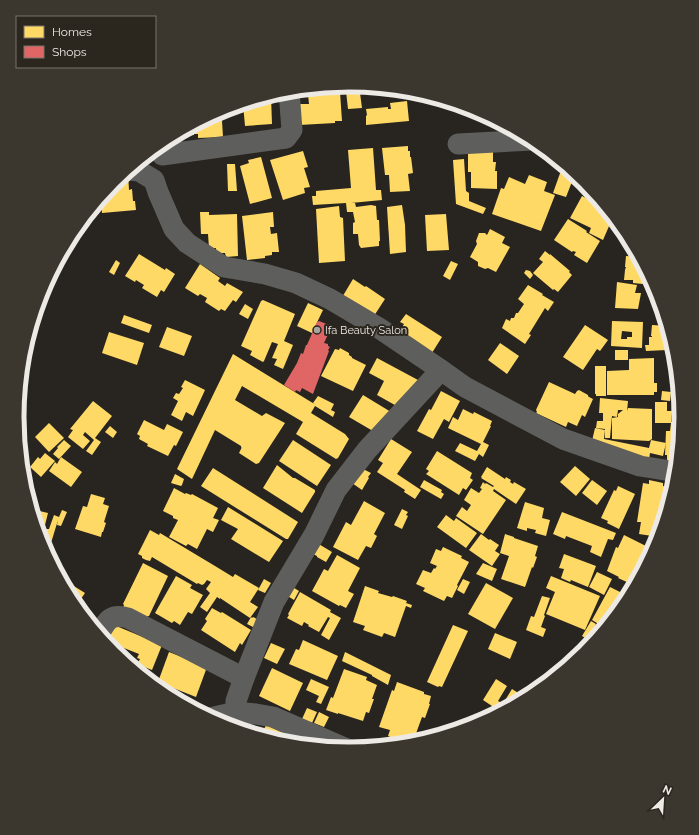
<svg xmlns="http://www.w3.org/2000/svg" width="699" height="835" font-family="Raleway,sans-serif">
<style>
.homes{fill:#ffd966;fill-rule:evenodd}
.shops{fill:#e06666}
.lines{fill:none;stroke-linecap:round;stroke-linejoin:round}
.minor{stroke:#5e5f5c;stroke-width:21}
.poi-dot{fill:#a8a4a0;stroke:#2b261e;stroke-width:1.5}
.labels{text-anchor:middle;stroke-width:4;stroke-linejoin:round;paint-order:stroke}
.poi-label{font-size:11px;fill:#ede9e4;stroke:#2b261e;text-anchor:start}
.rim{fill:none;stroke:#ede9e4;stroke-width:5}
</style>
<rect width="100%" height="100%" fill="#282521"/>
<g class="homes">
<path d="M346 91H354V94L360 93 362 108 348 109Z"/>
<path d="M340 92 342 121H335V123L299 125 298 104H309L308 94Z"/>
<path d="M271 96 272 124 245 126 243 104Z"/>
<path d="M407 101 409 121 366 125V116L367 115 366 109 388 107V109H391L390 103Z"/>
<path d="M216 114 217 121H222L223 137 198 138V134H195L194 125Z"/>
<path d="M193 126 194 135 172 137Z"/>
<path d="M408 146V151H410V157H411L413 173 408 174 410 191 390 192 389 175H385L382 148Z"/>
<path d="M468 147 493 148V162H496L495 171H497V189L471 188V172H468Z"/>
<path d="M373 148 376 190H381L382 200 351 203H355L356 207 371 205 376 206 377 220H379L380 241H379V246L361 248 359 245 358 234H353V223L355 222 353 212H347L346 203 313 205 312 196H316V191L351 188 348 150Z"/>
<path d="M303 151 308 167 304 168 310 187 304 188 305 193 283 200 270 160Z"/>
<path d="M261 157 272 198 250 204 240 166 249 163 248 160Z"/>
<path d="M464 159 466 191 469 193V201L486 208 483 214 456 204 453 160Z"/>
<path d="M227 164H235L237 191H228Z"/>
<path d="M563 165 575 174 566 197 553 193Z"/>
<path d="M125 173H128L129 190 132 189 133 201H135L136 210 102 213 101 199 115 182Z"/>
<path d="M529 175 547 182 544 191 555 195 541 231 492 214 501 188 504 189 509 177 525 184Z"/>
<path d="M582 196 607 209 613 217 603 240 589 233 591 228 570 218Z"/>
<path d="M402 205 405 225 406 252 390 254 387 207Z"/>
<path d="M339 206 340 217 343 218 345 261 319 263 316 209Z"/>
<path d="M200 212H209V215L237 214 238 256 226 257 225 253H216V248H209L208 234H201Z"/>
<path d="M273 212 274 227H270L271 234 277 233 279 252H272V255L265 256V258L247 260 242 216Z"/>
<path d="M446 214 449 250 427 251 425 215Z"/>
<path d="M568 219 587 231 586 232 600 241 587 263 574 255 576 252 573 251 572 252 554 240Z"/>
<path d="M490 229 505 237 502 243 510 247 496 272 488 268 485 269 478 266V262L470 257 477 244 476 241 479 233H485L487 235Z"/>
<path d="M545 251 550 255V254L570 271 569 272 572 275 558 292 554 289 553 290 533 273 543 262 539 259Z"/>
<path d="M139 254 165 270 166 268 175 274 164 292 161 290 157 297 142 288 144 285 136 280 135 282 125 276Z"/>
<path d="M626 256 639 257 652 282 643 281V284L633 283V280H624L625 270 626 267H625Z"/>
<path d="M116 260 120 263 114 275 109 272Z"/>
<path d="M451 261 458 264 450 280 443 276Z"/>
<path d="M200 264 220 278 218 281 225 286 227 283 243 292 236 302 233 300 225 311 221 309 219 311 205 302 207 298 200 294 198 296 185 288Z"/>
<path d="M526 270 530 271 533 275 530 279 524 273Z"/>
<path d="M353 279 365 287 366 286 385 299 372 319 341 299Z"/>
<path d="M617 282 637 285 635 293H641L638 309 615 308Z"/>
<path d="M528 285 543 294 542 295 554 302 548 311 545 308 529 334 531 335 525 344 502 328 506 319 510 321 511 318H514L516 313H518L524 304 518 299Z"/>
<path d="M263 300 295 314 284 341 293 345 283 369 274 365 277 359 272 358 278 344 272 342 264 361 263 362 250 355 252 351 241 346 261 301Z"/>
<path d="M308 303 323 310 312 333 297 326Z"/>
<path d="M245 304 253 309 248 319 239 314Z"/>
<path d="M406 314 442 337 430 356 397 336 404 324 400 322Z"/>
<path d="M124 315 152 325 149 333 121 323Z"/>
<path d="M612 321 643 322 642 348 611 346ZM622 331 632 332V337H627V339H621Z"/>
<path d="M585 325 608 340 600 351 597 349 583 370 563 357Z"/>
<path d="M652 325 668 326 667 350 646 351 645 345H649V337H652V336H651Z"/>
<path d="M167 327 192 336 184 356 159 347Z"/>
<path d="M109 332 144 343 137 365 102 353Z"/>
<path d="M500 343 519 356 507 374 488 360Z"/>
<path d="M340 348 349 353V355L352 357V358L366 365 353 391 321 376 335 349 339 350Z"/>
<rect x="615" y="350" width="13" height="10"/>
<path d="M233 354 316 405 313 403 318 396 334 404 331 410 335 412 333 417 315 406 311 413 345 434 349 439 338 458 336 459 296 434 303 422 242 386 235 400 262 416 266 413 285 423 259 463 256 464 239 453 242 447 241 448V446L215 430 192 479 177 469Z"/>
<path d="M377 358 418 380 402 409 377 395 384 381 369 373Z"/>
<path d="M654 358V383H657V392H654V395H607V371L629 370V359Z"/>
<path d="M595 366H606V396H596V394H595Z"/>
<path d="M185 380 205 390 193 416 186 412 182 421 171 415 178 401 173 398 176 393 179 394 183 388 181 387Z"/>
<path d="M549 382 575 394 577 391 579 390 588 395V396L589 397 593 399 585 417 582 415 577 426 568 422 566 427 536 413 537 412 536 410Z"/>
<path d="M441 391 460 401 449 422 444 419 433 439 417 431 429 409 431 410Z"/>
<path d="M662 391 671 392 670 401 661 400Z"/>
<path d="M363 395 391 412 378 434 349 417Z"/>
<path d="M600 398 628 401 627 411 628 408 652 409V439L649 441 612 439V418L618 417V414L623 410H618L617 417 612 416 610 438H605V430L604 439 649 448 651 440 666 443 663 456 650 453 649 460 591 445 595 428 605 430V429L596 428 597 421H603V413H599Z"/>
<path d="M93 401 112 416 95 438 101 442 92 455 86 451 94 440 85 432 83 435 90 441 83 449 68 437 73 430 70 429Z"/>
<path d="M655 402H667V411H672L671 422H674L673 432H679L678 438H680L677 465 667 464V455H665L666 431H670L671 423H655Z"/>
<path d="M463 409 473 414 474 412 492 421 490 426H491L483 442 489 445 483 457 479 454 475 461 455 451 460 443 477 451 481 444 448 428 453 417 458 420Z"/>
<path d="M144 420 164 430 167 424 183 432 176 446 174 445 168 456 147 446 148 444 139 439 140 436 137 434Z"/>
<path d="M49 423 64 438 49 452 35 437Z"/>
<path d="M110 426 117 432 113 438 105 432Z"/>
<path d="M391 439 412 452 397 474 421 490 415 499 404 492 405 490 377 472 383 463 378 460Z"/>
<path d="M64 440 71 446 59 459 53 454 58 448 57 447Z"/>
<path d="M293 440 331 465 317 486 279 461Z"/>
<path d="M437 451 472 473 470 478 473 480 466 490 463 488 459 495 426 474 429 471 426 469Z"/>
<path d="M45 453 55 461 41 477 30 467 38 457 40 459Z"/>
<path d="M61 457 82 472 71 487 49 471 55 462 57 464Z"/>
<path d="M277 465 293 478H295L315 490V492L302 513 263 488Z"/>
<path d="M575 466 590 479 576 496 560 482Z"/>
<path d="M487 467 505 479 506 477 511 480 510 482 513 484 514 482 526 489 516 504 494 489 493 491 506 500 483 534 456 516 462 507 467 511 471 505 464 500 471 488 479 493 482 489 480 488 483 482 485 484 486 483 493 487 494 486 481 478 482 477H481Z"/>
<path d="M213 468 298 522 288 539H286L201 486Z"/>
<path d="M363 469 371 473 368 477 369 478 362 490 352 483Z"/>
<path d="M175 474 184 479 182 485 181 486 171 483Z"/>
<path d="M424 480 442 490 441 492 444 494 441 499 420 487Z"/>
<path d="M592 480 607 491 597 505 582 493Z"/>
<path d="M649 480 663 483V486L672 488 670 500 659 537 639 534 641 522H637L643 483 649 484Z"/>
<path d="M618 486 635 494 619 529 607 523 608 521 601 518 614 490 616 491Z"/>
<path d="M174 488 185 494 186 493 191 495 192 494 218 508 213 518 219 520 213 532 207 529 197 549 188 544 186 546 169 537 178 520 173 518V516L163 511Z"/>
<path d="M91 494 105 498 103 504 109 506 104 522 106 523 103 532H102L101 537 75 529 83 506 87 507Z"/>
<path d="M364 501 385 513 374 534 377 536 371 548 366 546 358 560 333 547 346 522 351 525Z"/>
<path d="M525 502 544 508 542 518 550 520 546 536 535 533 536 530 527 528V531L517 528Z"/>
<path d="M228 507 283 541 269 562 231 539 238 529 221 520Z"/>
<path d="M31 509 48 513 44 529 41 528 39 534Z"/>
<path d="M402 509 408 512 406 515 408 516 402 529 394 525Z"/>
<path d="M62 510 67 512 61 526 57 525 58 520 51 543 46 542 47 538 42 537 44 529H49L54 515 59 517Z"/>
<path d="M562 512 616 533 613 540 608 539 601 557 590 552 592 546 566 536 565 539 553 534Z"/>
<path d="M446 515 454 521 456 518 477 533 466 548 437 527Z"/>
<path d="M150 530 159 535 160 533 215 566 233 577 235 574 259 588 250 602 258 607 250 618 220 598V599L217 597 207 612 200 607 210 593 206 589 211 582 207 580 204 584 202 585 198 583 197 584 152 557 150 561 146 560 142 558V556L138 554Z"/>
<path d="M481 534 489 540 490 539 499 545 495 551 500 554 492 566 469 550Z"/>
<path d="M505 534 514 537V538L538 546 535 556 537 557 533 568 532 567 525 587 501 579 509 556 500 553Z"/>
<path d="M624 535 654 550 635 585 629 582V583L618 578 619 577 607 571 616 547 618 548Z"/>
<path d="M317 543 332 552 326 562 317 557V556L311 553Z"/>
<path d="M443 547 462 556 461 558 469 562 457 585 458 586 452 598 447 596 444 601 423 591 425 588 416 584 423 570 431 573 434 568 435 569 437 566 430 563 436 549 441 551Z"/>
<path d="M564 554 596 566 588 587 571 580 570 582 561 578 564 569 559 568Z"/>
<path d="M337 555 360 568 348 591 354 594 346 608 340 605 339 606 312 591 324 569 328 571Z"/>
<path d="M143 563 168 576 149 616H148L146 619 123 608 124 605 123 604Z"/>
<path d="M483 563 497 569 492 581 476 574Z"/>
<path d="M597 572 612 579 604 595 589 587Z"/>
<path d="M176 576 192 585 190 588 203 595 192 614 188 612 180 625 174 621 172 623 155 613Z"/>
<path d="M551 576 600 596 585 630 546 614 555 592 546 588Z"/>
<path d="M61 578 85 593 76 606 73 602 61 579Z"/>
<path d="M264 579 271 583 265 593 258 590Z"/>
<path d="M463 579 470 582 464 594 457 590Z"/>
<path d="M486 583 513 598 495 629 468 614Z"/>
<path d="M291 586 299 591 294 600 286 595Z"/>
<path d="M365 586 379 591 378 593 392 597 393 596 407 601 406 603 412 605 411 608 406 606 395 637 384 633 382 637 363 630 365 626 353 622Z"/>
<path d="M610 587 626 595 623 600 626 602 605 628 592 620Z"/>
<path d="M300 592 331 610 330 612 341 618 329 640 321 635 330 618 328 617 319 632 308 626 309 625 304 622 302 626 287 618 289 615 288 614Z"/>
<path d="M542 596 550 598 544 615 545 616 541 627 546 629 543 637 526 630 531 616 534 617Z"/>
<path d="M212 608 221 613 222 612 251 630 242 645 240 643 235 652 201 630 207 621 205 619Z"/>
<path d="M251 617 252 618 253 617 263 622 255 628 247 624Z"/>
<path d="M591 621 596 624 591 633 598 637 593 643 582 636Z"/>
<path d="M109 623 162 645 152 670 137 664 140 659 137 658 139 654 119 646 116 654 114 652 103 638Z"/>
<path d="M453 625 468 631 442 687 439 686 438 687 427 682Z"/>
<path d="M495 633 517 642 510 659 488 649Z"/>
<path d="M303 640 338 656 327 680 289 664 296 649 299 650Z"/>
<path d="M271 643 285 649 277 664 264 658Z"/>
<path d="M169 652 207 667 196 697 158 682Z"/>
<path d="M345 652 391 675 388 685 372 676V675L342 661Z"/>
<path d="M272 668 303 683 290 711 259 696Z"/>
<path d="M344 669 367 677 366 680 377 685 372 699H374L369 713 366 712 363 721 338 713V714L326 710 331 697 333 698Z"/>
<path d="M311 679 329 687 321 704 316 702 319 696 306 690Z"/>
<path d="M496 679 507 686 498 701 502 703 498 710 483 700Z"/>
<path d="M397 682 424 692V694L431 696 429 704H430L425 718 422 717 414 739 402 735 400 741 388 736 390 730 379 727 392 690 394 691Z"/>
<path d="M512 689 526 698 501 712 499 710Z"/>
<path d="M307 708 317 712 312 723 302 719Z"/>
<path d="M319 712 329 717 324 727 314 723Z"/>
<path d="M226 719 244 725 243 728 251 731 250 733 224 725Z"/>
<path d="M266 725 295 738 292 744H284L261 736Z"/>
</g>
<path class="shops" d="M319 321 329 325V327L331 328 324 343 328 344V346L330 347 328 350 329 351 313 394 302 388 300 392 296 390 295 392 284 385 297 363 301 353 303 354 306 345H307L317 322H318Z"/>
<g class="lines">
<g class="minor">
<path d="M458 144 532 140"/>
<path d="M162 155 286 138 292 130 289 91"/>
<path d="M130 170 139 171 154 180 158 192 174 229 187 243 224 267 265 274 296 283 330 299 379 328 441 370 465 387 563 439 640 466 677 472"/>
<path d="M99 634C107 620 111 613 128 618L244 678"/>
<path d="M236 712V701L244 678 274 602 314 535 336 490 367 450 441 370"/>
<path d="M210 718 236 712 256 714 273 717 349 750"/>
</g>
</g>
<circle class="poi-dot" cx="317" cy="330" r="4"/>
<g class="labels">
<g class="poi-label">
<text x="325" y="334">Ifa Beauty Salon</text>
</g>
</g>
<path d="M0 0H699V835H0ZM24 417a325 325 0 1 1 650 0a325 325 0 1 1-650 0Z" fill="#3b362e" fill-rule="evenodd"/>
<path class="rim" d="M24 417a325 325 0 1 1 650 0a325 325 0 1 1-650 0Z"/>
<rect x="16" y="16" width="140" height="52" fill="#2b261e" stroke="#79746d"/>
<rect x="24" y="26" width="20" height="12" fill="#ffd966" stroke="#79746d"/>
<text x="52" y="36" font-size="12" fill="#ede9e4">Homes</text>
<rect x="24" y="46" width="20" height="12" fill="#e06666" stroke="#79746d"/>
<text x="52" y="56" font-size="12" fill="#ede9e4">Shops</text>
<g transform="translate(663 799) rotate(25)" stroke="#2b261e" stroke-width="3" paint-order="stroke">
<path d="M0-3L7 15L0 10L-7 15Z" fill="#ede9e4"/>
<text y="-6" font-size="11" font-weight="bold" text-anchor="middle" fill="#ede9e4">N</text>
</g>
</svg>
